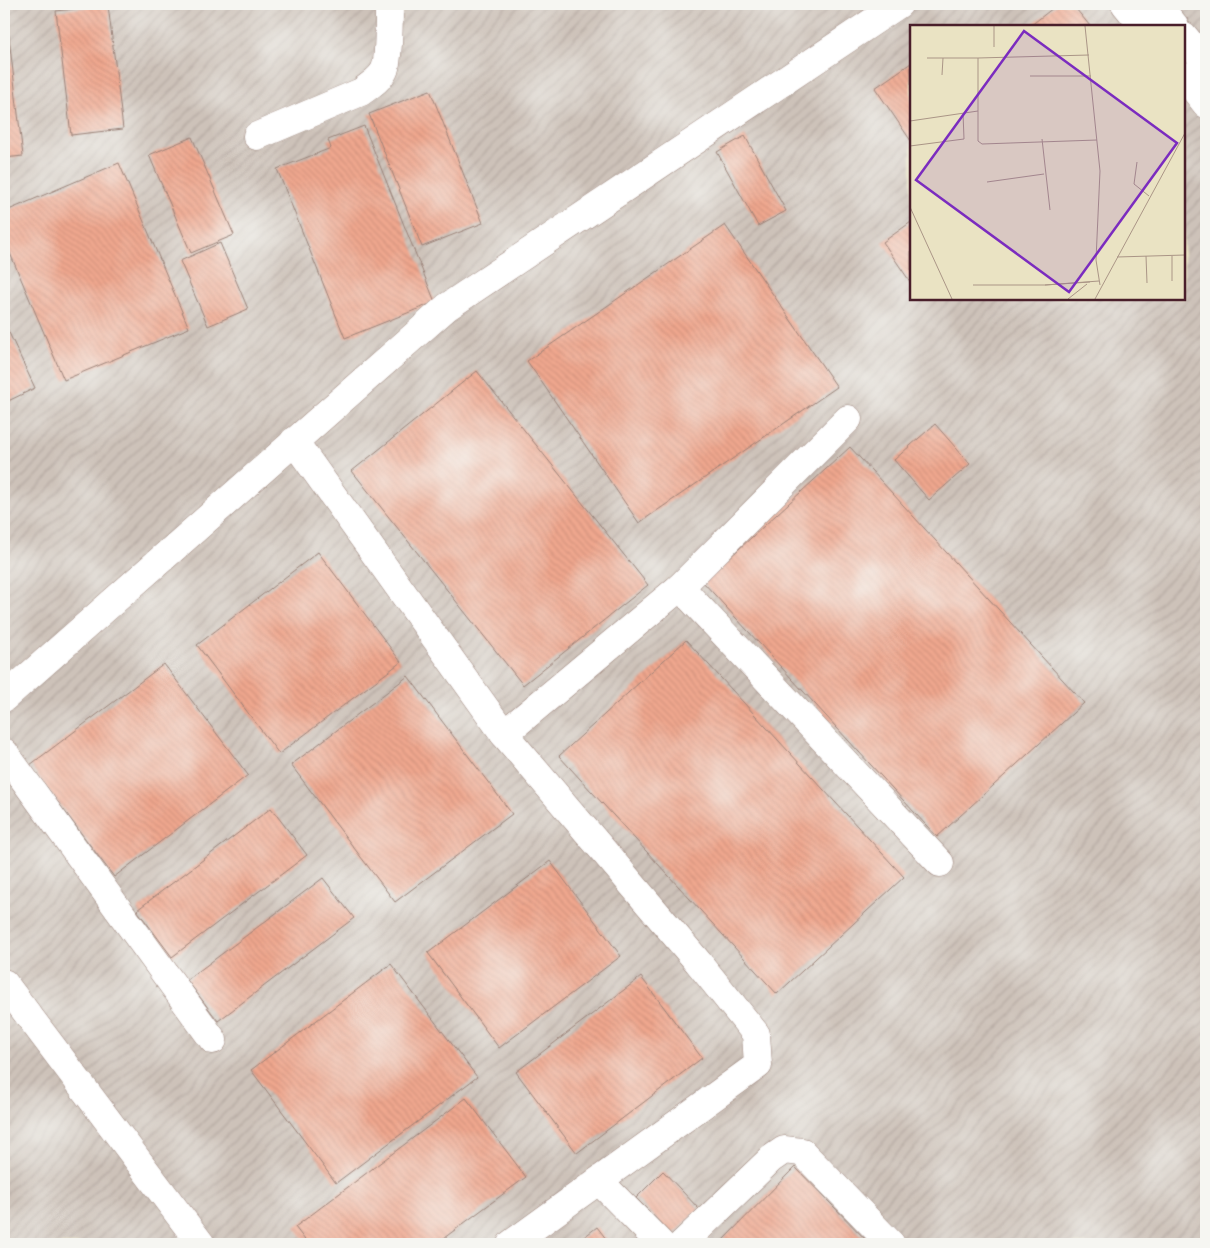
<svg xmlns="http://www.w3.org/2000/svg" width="1210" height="1248" font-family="'IM FELL French Canon',serif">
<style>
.industrial{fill:url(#industrial-furrows);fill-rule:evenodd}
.building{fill:url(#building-back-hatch)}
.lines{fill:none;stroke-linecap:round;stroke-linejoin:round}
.minor-casing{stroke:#9a8177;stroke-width:29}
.minor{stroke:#fff;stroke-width:28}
.inset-road{fill:none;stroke:#aa9586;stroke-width:1}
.view{fill:#7b2cbf;fill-opacity:0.15;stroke:#7b2cbf;stroke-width:2.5}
.inset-edge{fill:none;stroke:#4a1f2b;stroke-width:2.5}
</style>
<defs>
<pattern id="industrial-furrows" width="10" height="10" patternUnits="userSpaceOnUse" patternTransform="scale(1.25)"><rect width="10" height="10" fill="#cdc2b9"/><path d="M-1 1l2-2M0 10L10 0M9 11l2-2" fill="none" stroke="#b2a69f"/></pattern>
<pattern id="building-back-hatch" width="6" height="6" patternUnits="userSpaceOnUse" patternTransform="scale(1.25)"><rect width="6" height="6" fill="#efa78e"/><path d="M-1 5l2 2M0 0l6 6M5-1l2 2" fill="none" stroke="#ce8f7b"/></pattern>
</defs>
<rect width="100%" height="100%" fill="#f6f6f2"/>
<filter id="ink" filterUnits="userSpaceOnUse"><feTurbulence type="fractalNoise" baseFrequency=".02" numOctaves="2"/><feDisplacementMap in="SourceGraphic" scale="10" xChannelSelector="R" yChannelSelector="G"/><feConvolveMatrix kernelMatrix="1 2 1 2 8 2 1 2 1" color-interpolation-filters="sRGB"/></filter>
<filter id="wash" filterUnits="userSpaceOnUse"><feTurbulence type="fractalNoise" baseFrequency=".0096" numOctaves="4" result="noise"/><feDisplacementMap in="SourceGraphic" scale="20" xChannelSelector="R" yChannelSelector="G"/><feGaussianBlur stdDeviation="1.12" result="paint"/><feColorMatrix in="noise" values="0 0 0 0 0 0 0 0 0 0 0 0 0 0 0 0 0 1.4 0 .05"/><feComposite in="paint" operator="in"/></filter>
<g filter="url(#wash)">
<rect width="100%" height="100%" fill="#eae3c3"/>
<path class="industrial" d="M4 4H1206V1244H4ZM911 26H1184V299H911Z"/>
<g id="blocks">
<g class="building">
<path d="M1058 4H1072L1090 26H1030Z"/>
<path d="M108 5 123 129 71 135 56 11Z"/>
<path d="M7 21 23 156 4 158V22Z"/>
<path d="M911 63V141L875 88Z"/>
<path d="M430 90 483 223 422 247 369 114Z"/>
<path d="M364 126 435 302 345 338 277 169 331 148 328 140Z"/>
<path d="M745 136 786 211 758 226 717 152Z"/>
<path d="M192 137 234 235 191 253 149 155Z"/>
<path d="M119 163 189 328 64 380 4 239V212Z"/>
<path d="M911 222V283L883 242Z"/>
<path d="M725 225 837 387 639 523 527 361Z"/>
<path d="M220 243 248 309 208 326 180 261Z"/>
<path d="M4 322 35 388 4 403Z"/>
<path d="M477 371 648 585 523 685 352 471Z"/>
<path d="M935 424 970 464 929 500 894 460Z"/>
<path d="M850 447 1084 703 937 837 703 582Z"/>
<path d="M318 552 401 662 279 754 197 645Z"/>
<path d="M686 640 904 877 777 994 559 756Z"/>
<path d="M164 664 248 775 114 877 30 765Z"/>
<path d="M408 676 512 814 395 902 291 765Z"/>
<path d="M271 808 307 855 172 957 137 910Z"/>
<path d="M550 861 621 956 499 1048 428 953Z"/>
<path d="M323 878 354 918 218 1021 187 980Z"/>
<path d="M391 964 477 1077 336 1183 251 1070Z"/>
<path d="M641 977 702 1058 577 1153 516 1072Z"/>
<path d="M466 1098 526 1177 436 1244H308L295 1227Z"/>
<path d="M795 1167 870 1244H719Z"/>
<path d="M663 1171 699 1209 672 1235 636 1198Z"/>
<path d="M597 1227 610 1244H575Z"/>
</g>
</g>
</g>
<g filter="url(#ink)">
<use href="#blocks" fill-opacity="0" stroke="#9a8177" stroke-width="1"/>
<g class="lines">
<g class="minor-casing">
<g id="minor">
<path d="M1125 4 1143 26"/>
<path d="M1157 4 1175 26"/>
<path d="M1184 36 1206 63"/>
<path d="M1184 76 1206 104"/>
<path d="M257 136 361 92C369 86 379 80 384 71 389 62 389 16 389 4"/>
<path d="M294 441 504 734 698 962 756 1034 758 1065 511 1244"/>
<path d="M680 587 940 863"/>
<path d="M4 698 447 307 899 4"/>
<path d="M504 734 680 587 848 419"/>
<path d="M4 752 213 1040"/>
<path d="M4 983 201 1244"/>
<path d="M599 1181 661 1244"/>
<path d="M682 1244 771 1159 784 1150 802 1152 891 1244"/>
</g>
</g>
<use href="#minor" class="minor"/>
</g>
</g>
<g transform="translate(910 25)">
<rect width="275" height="275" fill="#eae3c3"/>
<path class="inset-road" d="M84 1V22M175 1 190 146 186 235 190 260M179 30 68 33V116L72 119 187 115M17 33H68M32 50 33 33M120 51H181M0 96 68 86M132 114 140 185M0 121 54 114 53 88M227 137 224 159 239 171M77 157 134 149M0 182 42 274M236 231 237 258M262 231V256M207 232 275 230M180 257 135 260 189 256M63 260H135M158 274 177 259M185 274 275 108"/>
<path class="view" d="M114 6 267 118 159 267 6 155Z"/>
<rect width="275" height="275" class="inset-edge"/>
</g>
<rect width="1210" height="1248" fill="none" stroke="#f6f6f2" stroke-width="20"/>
</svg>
